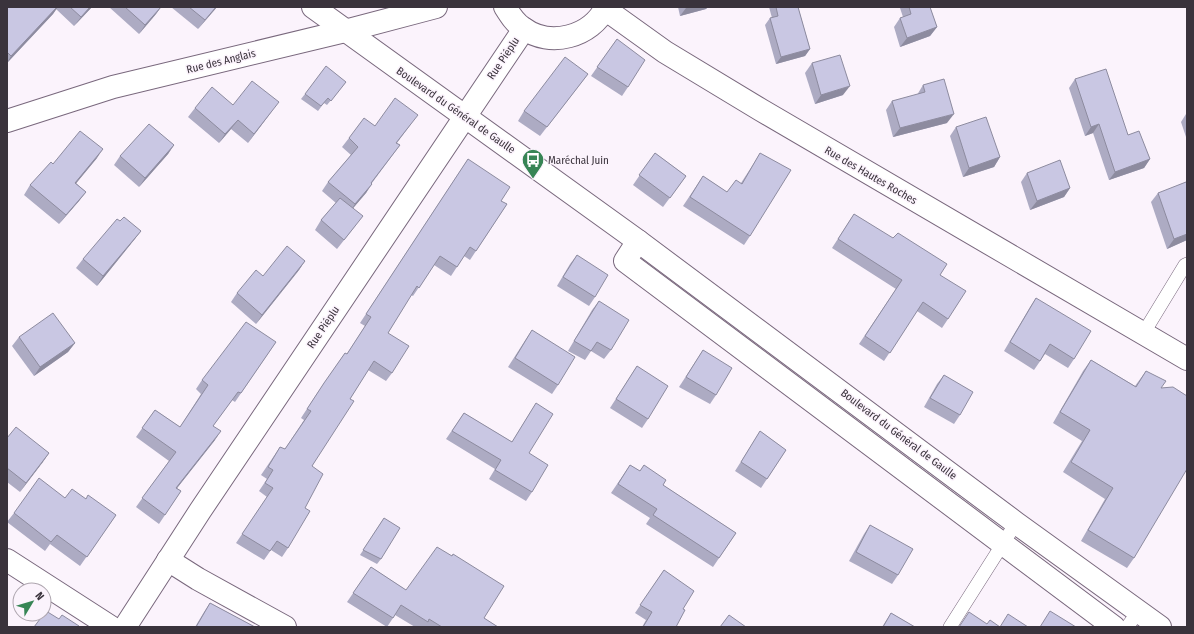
<svg xmlns="http://www.w3.org/2000/svg" width="1194" height="634" font-family="'Fira Sans Condensed',sans-serif">
<style>
.lines{fill:none;stroke-linecap:round;stroke-linejoin:round}
.lane-casing{stroke:#79687d;stroke-width:14}
.street-casing{stroke:#79687d;stroke-width:24}
.secondary-casing{stroke:#79687d;stroke-width:24}
.lane{stroke:#fff;stroke-width:13}
.street{stroke:#fff;stroke-width:22}
.secondary{stroke:#fff;stroke-width:22}
.wall{fill:#adabc3}
.shaded-wall{fill:#8d8b9f}
.building{fill:#c9c7e3;stroke:#8d8b9f}
.labels{text-anchor:middle;stroke-width:3;stroke-linejoin:round;paint-order:stroke}
.street-label{font-size:11px;fill:#3a333c;stroke:#fbf3fc}
.poi-label{font-size:11px;fill:#3a333c;stroke:#fbf3fc;text-anchor:start}
</style>
<rect width="100%" height="100%" fill="#fbf3fc"/>
<g class="lines">
<g class="lane-casing">
<g id="lane">
<path d="M1143 334 1185 265 1187 264"/>
<path d="M950 627 1016 523"/>
<path d="M1127 627 1139 611"/>
</g>
</g>
<g class="street-casing">
<g id="street">
<path d="M505 7C510 15 515 23 523 28 550 48 591 37 606 7"/>
<path d="M605 9 665 52 761 110 1187 359"/>
<path d="M7 121 113 87 345 31 436 7"/>
<path d="M638 241 625 261 1114 627"/>
<path d="M7 560 111 627"/>
<path d="M168 560 198 579 285 627"/>
<path d="M125 627 200 511 524 29"/>
</g>
</g>
<g class="secondary-casing">
<path id="secondary" d="M313 7 638 241 1016 523 1160 627"/>
</g>
<use href="#lane" class="lane"/>
<use href="#street" class="street"/>
<use href="#secondary" class="secondary"/>
</g>
<g class="wall">
<path d="M7 7H92L74 26 56 9 53 14 7 63Z"/>
<path d="M109 7H161L156 14 139 34Z"/>
<path d="M171 7H217L198 29Z"/>
<path d="M678 7H708L706 9 680 16Z"/>
<path d="M769 7H798L810 49 805 56 776 64 765 25 770 18H772Z"/>
<path d="M901 7H930L937 27 930 36 900 47 894 27 900 18 903 17 900 8Z"/>
<path d="M617 39 628 87 622 96 591 76Z"/>
<path d="M812 63 843 95 815 104 805 73Z"/>
<path d="M588 74 540 136 518 121 524 111Z"/>
<path d="M1075 79 1128 135 1150 159 1144 168 1109 180 1093 133 1085 136 1069 88Z"/>
<path d="M346 82 327 105 324 103 318 111 301 99 305 94Z"/>
<path d="M923 85 947 123 893 137 886 110 892 101 917 95Z"/>
<path d="M233 105 272 111 248 143 231 129 219 143 188 117 195 108Z"/>
<path d="M1186 114H1187V140L1181 122Z"/>
<path d="M411 124 397 143 400 145 372 183 366 193 353 208 356 225 337 249 315 230 321 220 336 203 322 191 328 182 351 155 342 147 349 138 375 126Z"/>
<path d="M956 127 1000 157 994 167 963 177 950 136Z"/>
<path d="M174 145 168 154 139 187 114 165 120 156Z"/>
<path d="M655 153 686 176 663 207 633 185Z"/>
<path d="M760 153 750 236 744 245 683 206 703 176 727 192 741 183 754 163Z"/>
<path d="M97 158 76 183 86 192 79 201 59 224 24 195 30 185 53 164Z"/>
<path d="M468 159 501 201 507 204 470 260 464 256 451 276 434 265 413 296 411 295 388 333 392 373 386 381 368 370 350 399 312 466 305 508 288 548 282 557 271 550 264 560 236 543 267 497 259 491 267 479 261 475 280 447 285 449 304 420 301 418 318 392 345 353 347 354 365 326 360 323Z"/>
<path d="M1027 173 1070 188 1064 197 1030 210 1021 182Z"/>
<path d="M1158 193 1187 240 1167 249 1151 202Z"/>
<path d="M854 214 940 275 948 319 942 328 917 311 884 361 859 344 896 289 832 248Z"/>
<path d="M120 221 141 231 134 240 97 286 76 268 83 259Z"/>
<path d="M577 255 595 297 589 306 557 286 570 264Z"/>
<path d="M305 261 299 270 256 324 231 302 237 293 263 276Z"/>
<path d="M1036 298 1074 359 1068 368 1045 354 1034 370 1004 351 1030 307Z"/>
<path d="M599 301 611 350 604 359 591 351 585 360 568 351 592 310Z"/>
<path d="M532 330 558 385 552 394 508 367 526 339Z"/>
<path d="M19 337 75 343 68 352 34 376 12 346Z"/>
<path d="M276 342 235 402 232 400 213 426 215 440 177 488 181 491 159 524 136 507 169 461 136 437 155 410 180 427 201 394 196 389 202 380Z"/>
<path d="M703 350 716 395 710 404 679 387Z"/>
<path d="M1091 360 1135 386 1146 371 1161 388 1134 558 1127 568 1081 541 1105 499 1063 472 1082 441 1053 423 1083 371Z"/>
<path d="M637 366 648 419 642 428 610 408Z"/>
<path d="M944 375 960 415 954 424 924 407 937 384Z"/>
<path d="M536 403 529 453 532 492 526 501 489 479 495 469 446 439 464 413 512 442Z"/>
<path d="M760 431 786 450 761 488 735 471 754 441Z"/>
<path d="M7 438 49 453 20 492 7 482Z"/>
<path d="M630 465 640 471 644 465 663 485 736 533 713 567 646 524 650 518 611 493Z"/>
<path d="M65 498 86 499 116 515 80 566 50 544 45 551 7 522 14 513Z"/>
<path d="M384 518 381 559 377 564 360 555Z"/>
<path d="M870 525 898 575 892 584 849 561 864 534Z"/>
<path d="M371 567 406 590 484 618 498 627H415L395 615 387 627 347 602Z"/>
<path d="M664 570 683 609 676 627H642L646 620 635 613Z"/>
<path d="M210 603 255 627H195L204 612Z"/>
<path d="M891 613 915 627H882Z"/>
</g>
<g class="shaded-wall">
<path d="M57 7H58L53 14 7 63 11 56Z"/>
<path d="M90 7H92L74 26 81 17Z"/>
<path d="M161 7 156 14 139 34 145 25Z"/>
<path d="M216 7H217L198 29 205 20Z"/>
<path d="M689 7H708L706 9 680 16 686 8Z"/>
<path d="M937 27 930 36 900 47 907 38Z"/>
<path d="M810 49 805 56 776 64 781 57Z"/>
<path d="M850 86 843 95 815 104 821 95Z"/>
<path d="M279 102 272 111 248 143 254 134Z"/>
<path d="M954 114 947 123 893 137 900 128Z"/>
<path d="M238 120 231 129 219 143 225 134Z"/>
<path d="M1099 124 1093 133 1085 136 1091 127Z"/>
<path d="M174 145 168 154 139 187 145 178Z"/>
<path d="M103 149 97 158 69 192 75 183Z"/>
<path d="M1000 157 994 167 963 177 969 168Z"/>
<path d="M1150 159 1144 168 1109 180 1115 172Z"/>
<path d="M372 184 366 193 349 213 355 204Z"/>
<path d="M1070 188 1064 197 1030 210 1037 201Z"/>
<path d="M86 192 79 201 59 224 66 215Z"/>
<path d="M141 231 134 240 97 286 103 276Z"/>
<path d="M1187 234V240L1167 249 1174 239Z"/>
<path d="M305 261 299 270 256 324 262 315Z"/>
<path d="M75 343 68 352 34 376 40 367Z"/>
<path d="M221 431 215 440 170 497 176 488Z"/>
<path d="M49 453 43 462 20 492 26 483Z"/>
</g>
<g class="building">
<path d="M7 7H57L11 56 7 52Z"/>
<path d="M70 7H90L81 17Z"/>
<path d="M125 7H161L145 25Z"/>
<path d="M189 7H216L205 20Z"/>
<path d="M776 7H798L810 49 781 57 770 18 778 16Z"/>
<path d="M909 7H930L937 27 907 38 900 18 911 14Z"/>
<path d="M617 39 645 60 628 87 597 67Z"/>
<path d="M840 55 850 86 821 95 812 63Z"/>
<path d="M565 57 588 74 547 127 524 111Z"/>
<path d="M326 66 346 82 331 101 328 98 321 106 305 94Z"/>
<path d="M1106 69 1128 135 1139 131 1150 159 1115 172 1099 124 1091 127 1075 79Z"/>
<path d="M944 79 954 114 900 128 892 101 925 92 923 85Z"/>
<path d="M252 81 279 102 254 134 238 120 225 134 195 108 212 87 233 105Z"/>
<path d="M395 98 418 115 396 143 400 145 371 183 372 184 355 204 328 182 358 147 349 138 364 118 375 126Z"/>
<path d="M986 117 1000 157 969 168 956 127Z"/>
<path d="M149 124 174 145 145 178 120 156Z"/>
<path d="M80 131 103 149 75 183 86 192 66 215 30 185 51 162 53 164Z"/>
<path d="M655 153 686 176 670 198 639 175Z"/>
<path d="M760 153 791 170 750 236 690 197 703 176 727 192 736 180 742 184Z"/>
<path d="M468 159 510 187 501 201 507 204 476 251 470 247 457 267 440 256 419 288 417 286 388 333 409 346 392 373 374 361 350 399 354 401 312 466 323 474 305 508 310 511 288 548 277 541 270 551 242 534 273 488 265 483 273 470 268 467 280 447 285 449 311 411 307 409 324 383 345 353 347 354 371 317 366 314Z"/>
<path d="M1060 160 1070 188 1037 201 1027 173Z"/>
<path d="M1186 182 1187 184V234L1174 239 1158 193Z"/>
<path d="M340 198 363 216 344 240 321 220Z"/>
<path d="M854 214 893 238 898 233 947 264 940 275 966 291 948 319 923 302 890 353 865 336 902 280 838 239Z"/>
<path d="M124 217 141 231 103 276 83 259 117 219 120 221Z"/>
<path d="M287 246 305 261 262 315 237 293 256 270 263 276Z"/>
<path d="M577 255 608 275 595 297 563 277Z"/>
<path d="M1036 298 1091 331 1074 359 1050 344 1040 361 1010 342Z"/>
<path d="M599 301 629 320 611 350 597 342 591 351 574 341Z"/>
<path d="M53 313 75 343 40 367 19 337Z"/>
<path d="M246 322 276 342 241 393 238 392 213 426 221 431 176 488 181 491 165 515 142 498 176 452 142 428 155 410 180 427 208 385 202 380Z"/>
<path d="M532 330 575 357 558 385 515 358Z"/>
<path d="M703 350 732 368 716 395 686 377Z"/>
<path d="M1091 360 1136 387 1146 371 1166 381 1161 388 1173 387 1187 396V469L1134 558 1088 530 1113 488 1071 462 1090 430 1060 412Z"/>
<path d="M637 366 668 386 648 419 616 399Z"/>
<path d="M944 375 973 392 960 415 930 398Z"/>
<path d="M536 403 553 414 529 453 548 465 532 492 495 470 501 460 452 431 464 413 512 442Z"/>
<path d="M16 427 49 453 26 483 7 468V438Z"/>
<path d="M760 431 786 450 767 479 741 462Z"/>
<path d="M630 465 640 471 644 465 666 480 663 485 736 533 719 558 653 515 657 509 618 484Z"/>
<path d="M39 478 65 498 72 489 86 499 88 495 116 515 87 557 57 535 51 542 14 513Z"/>
<path d="M384 518 400 528 381 559 363 550Z"/>
<path d="M870 525 913 549 898 575 856 552Z"/>
<path d="M437 547 452 556 453 554 504 586 484 618 498 627H442L429 619 428 622 401 605 393 618 353 593 371 567 406 590Z"/>
<path d="M664 570 694 591 683 609 685 610 676 627H643L652 612 640 605Z"/>
<path d="M210 603 255 627H196Z"/>
<path d="M46 611 59 619 62 615 79 626 78 627H34Z"/>
<path d="M1050 611 1076 627H1040Z"/>
<path d="M969 612 987 624 990 620 1000 627H959Z"/>
<path d="M891 613 915 627H883Z"/>
<path d="M1008 614 1028 627H1000Z"/>
<path d="M729 615 746 627H720Z"/>
</g>
<defs>
<g id="bus-pin" transform="scale(1.15)"><path d="M0 17L-7.5 6A9.5 9.5 0 1 1 7.5 6Z" fill="#378555" stroke="#fbf3fc"/><path d="M-5-6H5V4H4V6H2V4H-2V6H-4V4H-5ZM-3.5-4V0h7V-4ZM-3.5 1.2v1.5H-2V1.2ZM2 1.2v1.5H3.5V1.2Z" fill="#fff"/></g>
</defs>
<g fill-rule="evenodd">
<use href="#bus-pin" x="533" y="160"/>
</g>
<g class="labels">
<g class="street-label">
<text transform="translate(503 58) rotate(-56)" y="4">Rue Piéplu</text>
<text transform="translate(221 61) rotate(-14)" y="4">Rue des Anglais</text>
<text transform="translate(456 110) rotate(35)" y="4">Boulevard du Général de Gaulle</text>
<text transform="translate(871 175) rotate(30)" y="4">Rue des Hautes Roches</text>
<text transform="translate(323 327) rotate(-56)" y="4">Rue Piéplu</text>
<text transform="translate(899 434) rotate(37)" y="4">Boulevard du Général de Gaulle</text>
</g>
<g class="poi-label">
<text x="548" y="164">Maréchal Juin</text>
</g>
</g>
<rect width="1194" height="634" fill="none" stroke="#3a333c" stroke-width="16"/>
<g transform="translate(32 602) rotate(52)"><circle r="19" fill="#fbf3fc" stroke="#aea6af"/>
<path d="M0-3L7 15L0 10L-7 15Z" fill="#378555"/>
<text y="-6" font-size="11" font-weight="bold" text-anchor="middle" fill="#3a333c">N</text>
</g>
</svg>
